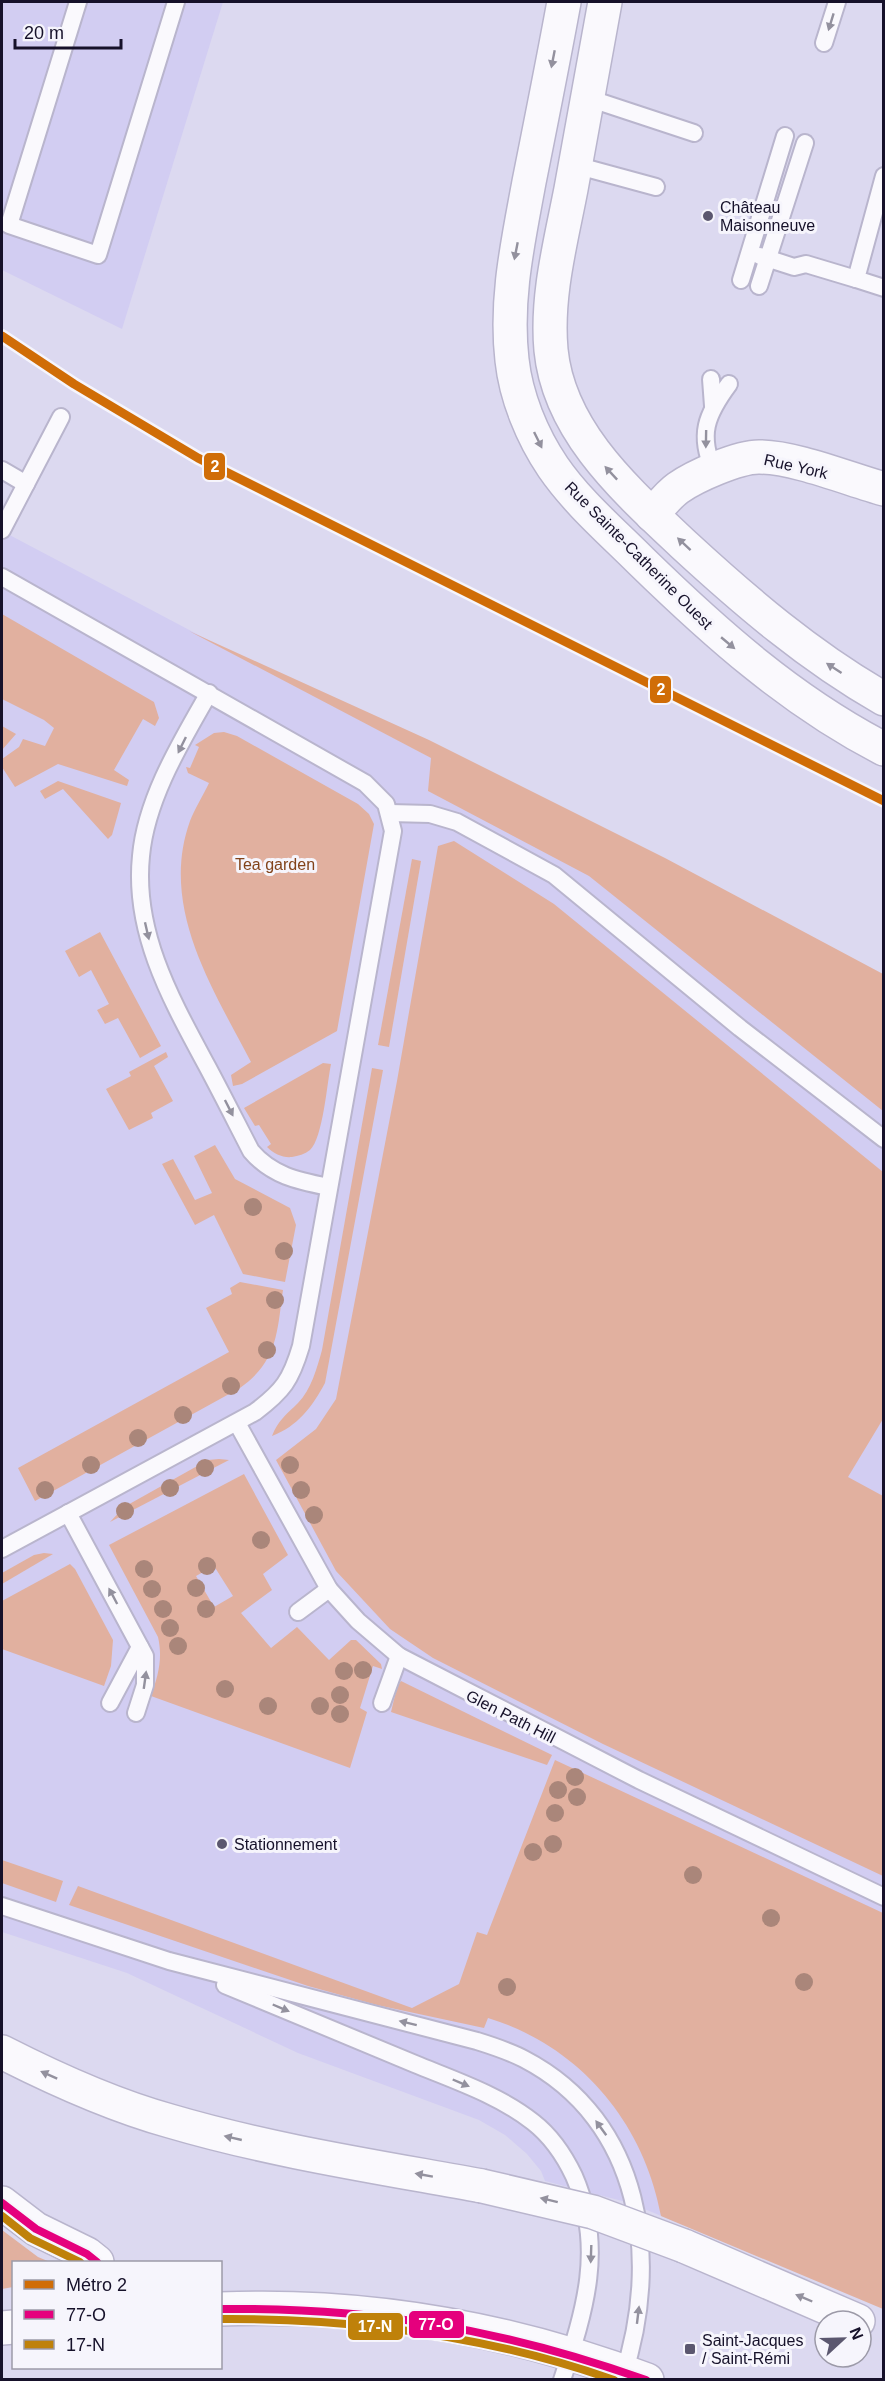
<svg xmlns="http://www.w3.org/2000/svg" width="885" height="2381" font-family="Helvetica,sans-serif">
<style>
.built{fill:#d2cdf2}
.green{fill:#e1b09f;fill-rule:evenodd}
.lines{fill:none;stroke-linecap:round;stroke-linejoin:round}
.service-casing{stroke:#b9b5cd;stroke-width:20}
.minor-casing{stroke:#b9b5cd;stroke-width:36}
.secondary-casing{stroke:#b9b5cd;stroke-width:36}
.trunk-casing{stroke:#b9b5cd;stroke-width:36}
.service{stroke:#faf9fd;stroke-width:16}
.minor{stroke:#faf9fd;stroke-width:33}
.secondary{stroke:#faf9fd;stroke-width:33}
.trunk{stroke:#faf9fd;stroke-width:33}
.trunk-bridge-casing{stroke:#b9b5cd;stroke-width:36;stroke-linecap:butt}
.trunk-bridge{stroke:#faf9fd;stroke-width:33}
.bus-1-casing{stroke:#f6f5fc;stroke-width:12}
.bus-2-casing{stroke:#f6f5fc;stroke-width:12}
.bus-1{stroke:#e5007d;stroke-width:8}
.bus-2{stroke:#bf810a;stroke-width:8}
.metro-1-casing{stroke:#f6f5fc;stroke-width:14}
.metro-1{stroke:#d06d07;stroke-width:9}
.tree{fill:#aa867a}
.oneway{fill:#93919e}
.poi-dot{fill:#5b576f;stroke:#f6f5fc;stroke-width:2}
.labels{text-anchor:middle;stroke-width:6;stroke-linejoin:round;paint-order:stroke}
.poi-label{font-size:16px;fill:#16112a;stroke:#f6f5fc;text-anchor:start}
.street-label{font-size:16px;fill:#16112a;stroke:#f6f5fc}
.park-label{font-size:16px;fill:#82431a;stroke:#f6f5fc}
.line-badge{stroke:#f6f5fc;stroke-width:2}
.badge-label{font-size:16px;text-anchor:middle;font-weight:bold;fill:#fff}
</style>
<rect width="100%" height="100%" fill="#dcd9f0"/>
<g class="built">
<path d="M2 2H223L122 329 2 270Z"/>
<path d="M2 531 734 918 883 1002V2224L683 2225 630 2203 545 2181 541 2171 527 2154 505 2135 479 2120 298 2053 127 1973 2 1932Z"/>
</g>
<g class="green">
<path d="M2 614 154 702 159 718 155 726 143 719 114 770 129 780 127 786 58 764 15 787 2 767V759L19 747 23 739 45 746 54 728 44 720 2 699Z"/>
<path d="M189 631 429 740 665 858 883 974V1111L589 876 428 791 431 758Z"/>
<path d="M2 726 16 734 2 750Z"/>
<path d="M224 732 237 736 358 804 369 814 374 824 337 1031 242 1084 233 1086 231 1075 251 1062C213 989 159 907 190 821 195 808 203 796 209 783L188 773 186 767 190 768 199 747 195 745 214 733Z"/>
<path d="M58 781 121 803 112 835 108 839 63 789 45 799 40 791Z"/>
<path d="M454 841 554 904 883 1172V1419L848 1477 883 1496V1876L603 1744 433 1658 390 1629 336 1571 276 1460 316 1429 336 1399 397 1081 438 846Z"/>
<path d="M412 859 421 861 389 1047 378 1045Z"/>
<path d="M100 932 161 1046 140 1058 118 1018 105 1024 97 1010 109 1004 91 970 79 977 65 951Z"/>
<path d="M166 1052 168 1057 154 1066 173 1101 151 1113 153 1118 129 1130 106 1089 131 1076 129 1072Z"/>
<path d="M323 1063 331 1064C327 1083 323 1138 310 1150 305 1154 298 1156 292 1157 283 1158 274 1154 267 1147L271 1144 259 1125 255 1126 244 1108Z"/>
<path d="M372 1068 383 1070 325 1383C312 1407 298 1426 272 1436 278 1420 287 1414 298 1403 311 1390 317 1368 322 1350Z"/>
<path d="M215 1145 235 1179 290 1208 296 1225 285 1282 243 1274 214 1215 195 1225 162 1164 173 1159 195 1200 212 1193 194 1156Z"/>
<path d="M240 1282 283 1290C277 1332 278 1361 240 1388L35 1501 18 1468 229 1352 206 1308 232 1294 230 1288Z"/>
<path d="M219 1459 229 1460 110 1522 124 1507 208 1460Z"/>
<path d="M244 1474 288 1555 263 1574 272 1590 241 1613 271 1648 297 1627 329 1660 351 1640H356L381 1664 382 1669 373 1666 360 1708 367 1712 350 1768 151 1696C158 1676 163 1659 158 1637L109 1545ZM214 1566 233 1596 214 1607 196 1576Z"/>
<path d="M44 1553 53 1554 2 1584V1573L34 1555Z"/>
<path d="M70 1564 75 1569 113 1640 111 1666 104 1686 2 1649V1601Z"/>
<path d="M401 1681 552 1755 547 1765 391 1712 397 1687Z"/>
<path d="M555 1760 883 1913V2309L661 2216C644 2123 580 2046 488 2018L484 2028 377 2005 308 1986 69 1905 78 1886 412 2008 459 1984 477 1932 487 1935Z"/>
<path d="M2 1860 63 1881 56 1902 2 1883Z"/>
<path d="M2 2230 38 2257 50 2262H14L13 2287 2 2289Z"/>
</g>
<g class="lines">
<g class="service-casing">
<g id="service">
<path d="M78 2 9 225 98 255 176 2"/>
<path d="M824 43 837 2"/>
<path d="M588 98 694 133"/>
<path d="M575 165 656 187"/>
<path d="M884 176 856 279 884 288"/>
<path d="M760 256 794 267 806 264 856 279"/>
<path d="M741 280 785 136"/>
<path d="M759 286 805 143"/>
<path d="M711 379 713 406"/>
<path d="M2 470 26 484"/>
<path d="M714 471C698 435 706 415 729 384"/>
<path d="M2 530 61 417"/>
<path d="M2 577 365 783 386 804 393 831 301 1346C291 1380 283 1391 255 1412L2 1549"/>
<path d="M209 693C181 742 146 799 141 856 133 933 172 1001 207 1066 222 1094 236 1122 251 1151 272 1176 299 1181 329 1187"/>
<path d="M390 813 430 814 457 822 554 875 740 1028 884 1139"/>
<path d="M237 1423 329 1589 358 1621 399 1656 639 1780 884 1897"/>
<path d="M68 1513 145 1656V1685L136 1713"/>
<path d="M298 1612 329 1589"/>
<path d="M110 1703 140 1647"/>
<path d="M382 1703 399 1656"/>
<path d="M2 1906 169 1961 477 2041C493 2046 509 2051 524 2059 643 2121 661 2260 623 2376"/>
<path d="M225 1985C288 2011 351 2037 415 2064 454 2080 499 2095 533 2122 551 2136 564 2155 574 2176 605 2247 585 2310 562 2380"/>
</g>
</g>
<g class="minor-casing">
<path id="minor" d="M652 515C660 506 668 495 678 488 695 476 738 457 759 457 795 457 848 479 884 489"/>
</g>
<g class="secondary-casing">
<g id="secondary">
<path d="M564 2C553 62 541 122 529 182 518 242 505 299 512 360 516 397 532 436 553 467 577 502 611 531 641 561 715 633 791 701 884 749"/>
<path d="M605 2C594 64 583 126 571 189 561 241 546 296 551 350 559 432 627 491 683 544 746 602 809 656 884 699"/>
<path d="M2 2203 36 2229 87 2254 97 2262"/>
<path d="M220 2309C368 2303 509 2328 647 2380"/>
<path d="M2 2328 14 2327"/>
</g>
</g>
<g class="trunk-casing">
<g id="trunk">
<path d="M2 2052C55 2079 112 2105 170 2121 272 2151 378 2167 482 2186"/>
<path d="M684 2246 858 2321"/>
</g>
</g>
<use href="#service" class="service"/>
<use href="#minor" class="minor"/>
<use href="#secondary" class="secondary"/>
<use href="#trunk" class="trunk"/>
<g class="trunk-bridge-casing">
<path id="trunk-bridge" d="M482 2186 593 2212 684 2246"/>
</g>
<use href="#trunk-bridge" class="trunk-bridge"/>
<g class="bus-1-casing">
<g id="bus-1">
<path d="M2 2203 36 2229 87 2254 97 2262"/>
<path d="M220 2309C373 2307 502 2329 646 2380"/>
</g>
</g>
<g class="bus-2-casing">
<g id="bus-2">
<path d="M2 2216 30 2238 80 2262"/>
<path d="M220 2319C355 2318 486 2335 614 2380"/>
</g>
</g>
<use href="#bus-1" class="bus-1"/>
<use href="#bus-2" class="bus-2"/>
<g class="metro-1-casing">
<path id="metro-1" d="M2 336 74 384 198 458 884 801"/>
</g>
<use href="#metro-1" class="metro-1"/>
</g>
<g class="tree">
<circle cx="253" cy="1207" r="9"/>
<circle cx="284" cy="1251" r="9"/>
<circle cx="275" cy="1300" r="9"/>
<circle cx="267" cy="1350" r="9"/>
<circle cx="231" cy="1386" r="9"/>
<circle cx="183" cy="1415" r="9"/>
<circle cx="138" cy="1438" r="9"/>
<circle cx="91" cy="1465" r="9"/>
<circle cx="290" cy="1465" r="9"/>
<circle cx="205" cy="1468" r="9"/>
<circle cx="170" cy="1488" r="9"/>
<circle cx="45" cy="1490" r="9"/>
<circle cx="301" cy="1490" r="9"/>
<circle cx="125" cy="1511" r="9"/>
<circle cx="314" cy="1515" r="9"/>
<circle cx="261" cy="1540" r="9"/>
<circle cx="207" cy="1566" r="9"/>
<circle cx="144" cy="1569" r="9"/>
<circle cx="196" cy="1588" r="9"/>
<circle cx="152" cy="1589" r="9"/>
<circle cx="163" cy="1609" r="9"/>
<circle cx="206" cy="1609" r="9"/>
<circle cx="170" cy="1628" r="9"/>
<circle cx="178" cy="1646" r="9"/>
<circle cx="363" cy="1670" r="9"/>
<circle cx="344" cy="1671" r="9"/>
<circle cx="225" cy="1689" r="9"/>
<circle cx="340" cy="1695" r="9"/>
<circle cx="268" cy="1706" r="9"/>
<circle cx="320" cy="1706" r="9"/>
<circle cx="340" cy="1714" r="9"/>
<circle cx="575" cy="1777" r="9"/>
<circle cx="558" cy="1790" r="9"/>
<circle cx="577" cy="1797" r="9"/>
<circle cx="555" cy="1813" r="9"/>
<circle cx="553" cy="1844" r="9"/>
<circle cx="533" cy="1852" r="9"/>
<circle cx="693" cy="1875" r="9"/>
<circle cx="771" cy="1918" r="9"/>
<circle cx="804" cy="1982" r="9"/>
<circle cx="507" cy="1987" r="9"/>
</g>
<defs><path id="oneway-solid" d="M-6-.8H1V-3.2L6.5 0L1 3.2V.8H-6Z" transform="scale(1.5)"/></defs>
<g class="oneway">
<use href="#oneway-solid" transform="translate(831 22) rotate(107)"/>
<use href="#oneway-solid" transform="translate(553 59) rotate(101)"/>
<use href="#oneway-solid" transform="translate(516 251) rotate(101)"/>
<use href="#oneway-solid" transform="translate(706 439) rotate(91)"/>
<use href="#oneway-solid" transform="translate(538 440) rotate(64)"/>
<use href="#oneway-solid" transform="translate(611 473) rotate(-133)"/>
<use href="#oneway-solid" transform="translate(684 544) rotate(-137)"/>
<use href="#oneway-solid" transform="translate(728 643) rotate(40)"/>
<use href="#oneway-solid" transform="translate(834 668) rotate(-147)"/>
<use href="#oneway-solid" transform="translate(182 745) rotate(116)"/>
<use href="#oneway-solid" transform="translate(147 931) rotate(77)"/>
<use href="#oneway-solid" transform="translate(229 1108) rotate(63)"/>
<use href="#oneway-solid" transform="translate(113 1596) rotate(-118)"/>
<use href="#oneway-solid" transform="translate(145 1680) rotate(-82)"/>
<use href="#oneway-solid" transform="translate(281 2008) rotate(23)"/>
<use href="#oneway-solid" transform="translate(408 2023) rotate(-166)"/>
<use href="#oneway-solid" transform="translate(49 2075) rotate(-156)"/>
<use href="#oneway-solid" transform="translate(461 2083) rotate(23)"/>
<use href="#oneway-solid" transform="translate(601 2128) rotate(-126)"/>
<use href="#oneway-solid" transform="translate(233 2138) rotate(-167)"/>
<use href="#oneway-solid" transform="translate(424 2175) rotate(-170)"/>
<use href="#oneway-solid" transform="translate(549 2200) rotate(-166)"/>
<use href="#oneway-solid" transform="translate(591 2254) rotate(92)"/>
<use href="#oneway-solid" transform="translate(804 2298) rotate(-157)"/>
<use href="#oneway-solid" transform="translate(638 2315) rotate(-83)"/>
</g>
<g class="poi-dot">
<circle cx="708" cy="216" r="6"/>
<circle cx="222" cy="1844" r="6"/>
<rect x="684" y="2343" width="12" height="12" rx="3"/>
</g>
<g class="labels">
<g class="poi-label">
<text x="720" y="213">Château<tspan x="720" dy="18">Maisonneuve</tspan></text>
<text x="234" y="1850">Stationnement</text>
<text x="702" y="2346">Saint-Jacques<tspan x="702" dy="18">/ Saint-Rémi</tspan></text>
</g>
<g class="street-label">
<text transform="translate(796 466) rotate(13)" y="6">Rue York</text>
<text transform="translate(639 555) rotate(45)" y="6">Rue Sainte-Catherine Ouest</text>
<text transform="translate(511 1716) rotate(27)" y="6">Glen Path Hill</text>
</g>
<g class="park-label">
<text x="275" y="870">Tea garden</text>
</g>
</g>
<g class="line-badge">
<rect x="203" y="452" width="23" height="29" rx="6" fill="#d06d07"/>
<rect x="649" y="675" width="23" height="29" rx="6" fill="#d06d07"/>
<rect x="408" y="2310" width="57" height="29" rx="6" fill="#e5007d"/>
<rect x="347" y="2312" width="57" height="29" rx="6" fill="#bf810a"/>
</g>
<g class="badge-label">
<text x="215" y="472">2</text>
<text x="661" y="695">2</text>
<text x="436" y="2330">77-O</text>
<text x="375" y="2332">17-N</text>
</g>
<rect width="885" height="2381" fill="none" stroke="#16112a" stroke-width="6"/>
<rect x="12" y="2261" width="210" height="108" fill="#f6f5fc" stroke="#9c9aa8" stroke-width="1.5"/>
<rect x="24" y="2280" width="30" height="9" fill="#d06d07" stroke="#9c9aa8" stroke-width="1.5"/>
<text x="66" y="2291" font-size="18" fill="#16112a">Métro 2</text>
<rect x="24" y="2310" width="30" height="9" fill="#e5007d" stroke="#9c9aa8" stroke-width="1.5"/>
<text x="66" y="2321" font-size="18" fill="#16112a">77-O</text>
<rect x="24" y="2340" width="30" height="9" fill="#bf810a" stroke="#9c9aa8" stroke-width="1.5"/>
<text x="66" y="2351" font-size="18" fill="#16112a">17-N</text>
<g transform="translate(843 2339) rotate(68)"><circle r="28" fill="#f6f5fc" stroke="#9c9aa8" stroke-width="1.5"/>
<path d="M0-4.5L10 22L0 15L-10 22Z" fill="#5b576f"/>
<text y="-9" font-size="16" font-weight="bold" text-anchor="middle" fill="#16112a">N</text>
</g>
<path d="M15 39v9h106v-9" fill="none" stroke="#16112a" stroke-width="3"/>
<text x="24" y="39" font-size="18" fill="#16112a" stroke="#f6f5fc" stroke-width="4.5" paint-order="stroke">20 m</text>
</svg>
